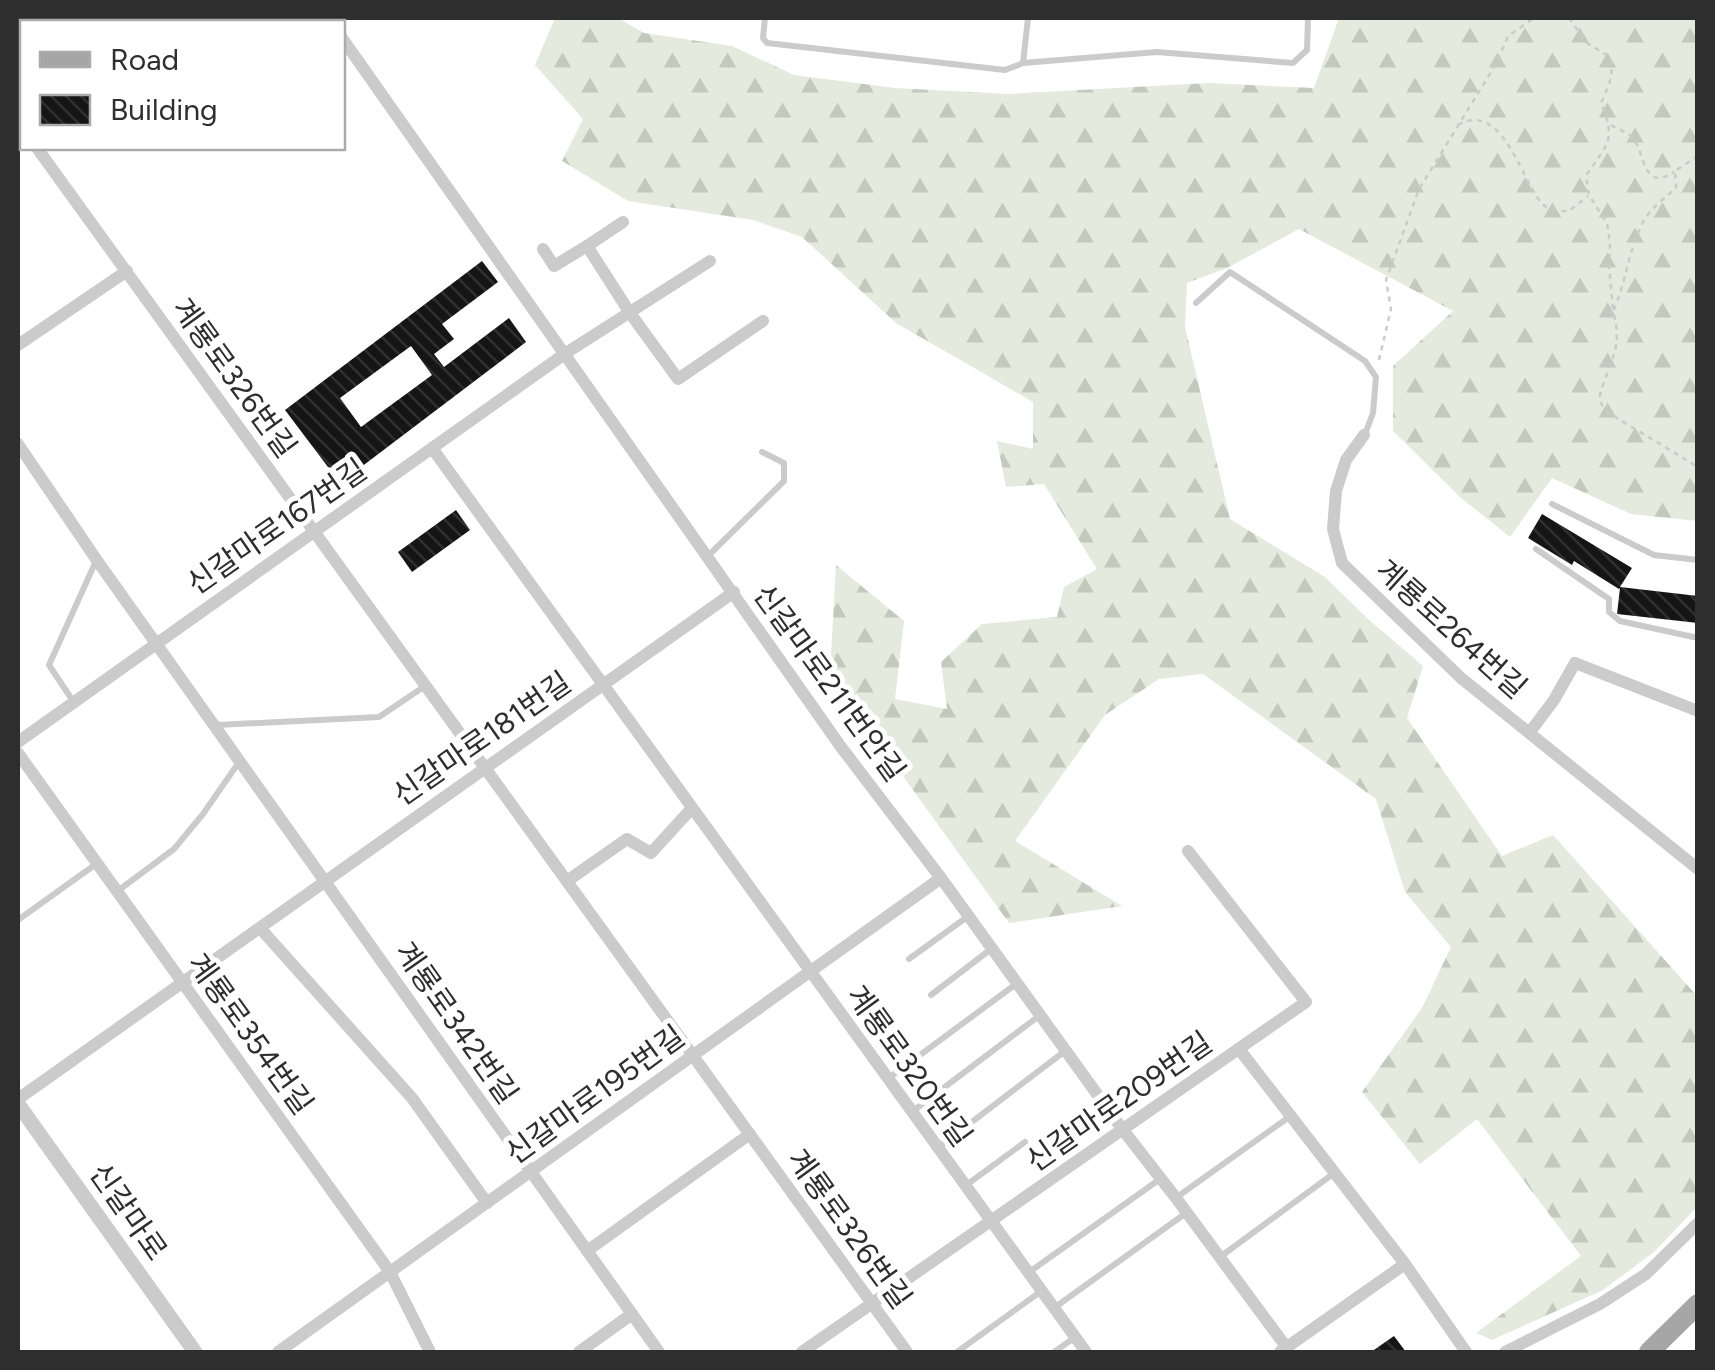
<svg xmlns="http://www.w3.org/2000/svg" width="1715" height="1370" font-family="Figtree,'Noto Sans KR',sans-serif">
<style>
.forest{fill:url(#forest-firs)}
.building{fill:url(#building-back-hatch);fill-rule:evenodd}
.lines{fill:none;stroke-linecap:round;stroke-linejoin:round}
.path{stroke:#cbcbcb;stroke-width:2.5;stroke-dasharray:5 5;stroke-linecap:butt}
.service{stroke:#cbcbcb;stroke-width:6}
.minor{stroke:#cbcbcb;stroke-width:12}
.tertiary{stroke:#cbcbcb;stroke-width:15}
.primary{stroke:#a6a6a6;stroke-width:20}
.labels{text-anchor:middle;stroke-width:10;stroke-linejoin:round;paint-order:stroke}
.street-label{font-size:30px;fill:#2e2e2e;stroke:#fff}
</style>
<defs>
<pattern id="forest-firs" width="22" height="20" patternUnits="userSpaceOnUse" patternTransform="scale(2.5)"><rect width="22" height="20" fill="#e4eadd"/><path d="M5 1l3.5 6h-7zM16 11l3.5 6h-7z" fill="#c4c9be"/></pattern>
<pattern id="building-back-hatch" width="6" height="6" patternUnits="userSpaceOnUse" patternTransform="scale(2.5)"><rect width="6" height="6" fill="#151515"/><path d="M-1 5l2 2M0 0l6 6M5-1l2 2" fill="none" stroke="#2f2f2f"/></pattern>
</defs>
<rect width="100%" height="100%" fill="#fff"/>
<path class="forest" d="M555 18H618L644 33 732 46 794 75 895 88 1007 94 1209 83 1314 88 1339 18H1697V521L1631 514 1552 478 1510 537 1461 498 1393 431V366L1453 311 1299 229 1227 268 1187 283 1185 327 1230 519 1325 577 1368 619 1423 666 1407 718 1502 856 1553 835 1697 996V1207L1654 1252 1603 1290 1492 1340 1476 1333 1581 1256 1477 1119 1420 1164 1362 1092 1422 1008 1451 947 1405 892 1376 799 1203 674 1159 679 1105 715 1015 841 1122 906 1009 923 830 675 836 565 904 621 895 699 947 709 941 662 982 624 1057 617 1064 587 1097 569 1044 484 1006 487 997 441 1033 449V402L896 323 802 237 753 220 628 201 562 161 583 119 535 65Z"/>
<g class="building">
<path d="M29 18H110L103 22H22V37L18 26Z"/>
<path d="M218 18H271L275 22H222Z"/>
<path d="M482 261 498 282 442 324 454 339 434 354 444 367 509 318 526 342 340 483 285 410ZM411 346 432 375 361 427 340 398Z"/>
<path d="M456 510 470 530 412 572 398 552Z"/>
<path d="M1542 514 1632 568 1620 587 1698 596V623L1617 614 1620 588 1619 589 1574 561 1572 565 1528 538Z"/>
<path d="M1394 1336 1406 1352H1371Z"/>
</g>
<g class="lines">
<g class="path">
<path d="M1569 18 1587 43 1610 57C1615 73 1608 88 1601 103 1617 143 1607 143 1586 176L1589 195 1607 223 1610 243 1609 265 1613 310"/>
<path d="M1458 125C1506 98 1523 191 1546 207 1553 211 1561 211 1569 211L1588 196"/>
<path d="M1611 125C1617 129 1628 132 1633 138 1645 152 1642 193 1674 172"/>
<path d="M1698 156 1675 171 1676 188C1665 198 1650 209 1643 222 1629 249 1626 282 1613 312 1624 348 1609 361 1600 395L1601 403 1607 412 1698 467"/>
<path d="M1379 360 1391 309 1386 280 1419 189 1496 64 1508 36 1534 18"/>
</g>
<g class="service">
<path d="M765 18 763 38 767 43 1005 70 1023 63 1028 18"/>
<path d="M1023 63 1157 52 1293 63 1307 50 1308 18"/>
<path d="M1196 303 1230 272 1365 361 1376 377 1373 413 1365 434"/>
<path d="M1552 504 1654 555 1698 560"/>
<path d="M1536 549 1609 599V612L1620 621 1698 638"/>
<path d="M708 556 784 481V463L762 452"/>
<path d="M73 701 49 665 96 561"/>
<path d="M217 725 379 717 425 686"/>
<path d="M119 890 174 849 203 814 239 762"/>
<path d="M18 920 96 864"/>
<path d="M909 959 967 917"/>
<path d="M931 995 991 949"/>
<path d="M889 1078 1016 984"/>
<path d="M913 1111 1039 1016"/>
<path d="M939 1147 1065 1051"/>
<path d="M965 1186 1025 1142"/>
<path d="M1177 1197 1289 1117"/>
<path d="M1220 1257 1333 1174"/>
<path d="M1028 1273 1160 1179"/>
<path d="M1054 1308 1186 1213"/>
<path d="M957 1352 1040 1292"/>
<path d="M1054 1352 1074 1338"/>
</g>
<g class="minor">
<path d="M328 18 332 22"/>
<path d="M342 38 841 747 941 878 1123 1130 1176 1198 1287 1348"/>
<path d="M18 120 22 127"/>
<path d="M37 148 907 1352"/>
<path d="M587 246 623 222"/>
<path d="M543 249 554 266 587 246 630 313 678 379 763 321"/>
<path d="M18 345 127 271"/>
<path d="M1364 435 1346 460 1336 491 1333 529 1342 563 1461 678 1698 869"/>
<path d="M18 444 96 559 659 1352"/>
<path d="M432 448 1086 1352"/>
<path d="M1530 732 1554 700 1575 663 1698 711"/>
<path d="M18 742 566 353 710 261"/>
<path d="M18 753 390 1272 430 1352"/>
<path d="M567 881 627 839 651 853 692 808"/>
<path d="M260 928 412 1098 487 1203"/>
<path d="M1239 1049 1405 1264 1466 1352"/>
<path d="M18 1099 734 592"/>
<path d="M587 1251 750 1134"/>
<path d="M278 1352 941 878"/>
<path d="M579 1352 632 1314"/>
<path d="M802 1352 1306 1002 1188 851"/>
<path d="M1280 1352 1405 1264"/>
<path d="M1505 1352 1600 1304 1646 1274 1698 1223"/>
</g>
<path class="tertiary" d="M18 1104 195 1352"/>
<path class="primary" d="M1649 1352 1698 1304"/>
</g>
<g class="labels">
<g class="street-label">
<text transform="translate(234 378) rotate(54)" y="10">계룡로326번길</text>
<text transform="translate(277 527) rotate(-35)" y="10">신갈마로167번길</text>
<text transform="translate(1451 629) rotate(42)" y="10">계룡로264번길</text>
<text transform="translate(829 683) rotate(54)" y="10">신갈마로211번안길</text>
<text transform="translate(482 739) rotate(-35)" y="10">신갈마로181번길</text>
<text transform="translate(456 1023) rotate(55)" y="10">계룡로342번길</text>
<text transform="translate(250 1034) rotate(54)" y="10">계룡로354번길</text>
<text transform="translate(909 1066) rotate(54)" y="10">계룡로320번길</text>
<text transform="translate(595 1095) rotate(-36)" y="10">신갈마로195번길</text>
<text transform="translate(1119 1102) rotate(-35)" y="10">신갈마로209번길</text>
<text transform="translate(128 1212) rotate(55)" y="10">신갈마로</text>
<text transform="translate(849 1229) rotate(54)" y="10">계룡로326번길</text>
</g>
</g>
<rect width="1715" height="1370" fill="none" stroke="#2e2e2e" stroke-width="40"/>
<rect x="20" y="20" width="325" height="130" fill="#ffffff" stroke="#ababab" stroke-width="2.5"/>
<rect x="40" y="52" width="50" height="15" fill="#a6a6a6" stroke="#ababab" stroke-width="2.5"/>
<text x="110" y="70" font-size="30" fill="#2e2e2e">Road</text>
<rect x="40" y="95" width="50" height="30" fill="url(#building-back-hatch)" stroke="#ababab" stroke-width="2.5"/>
<text x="110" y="120" font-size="30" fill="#2e2e2e">Building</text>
</svg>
